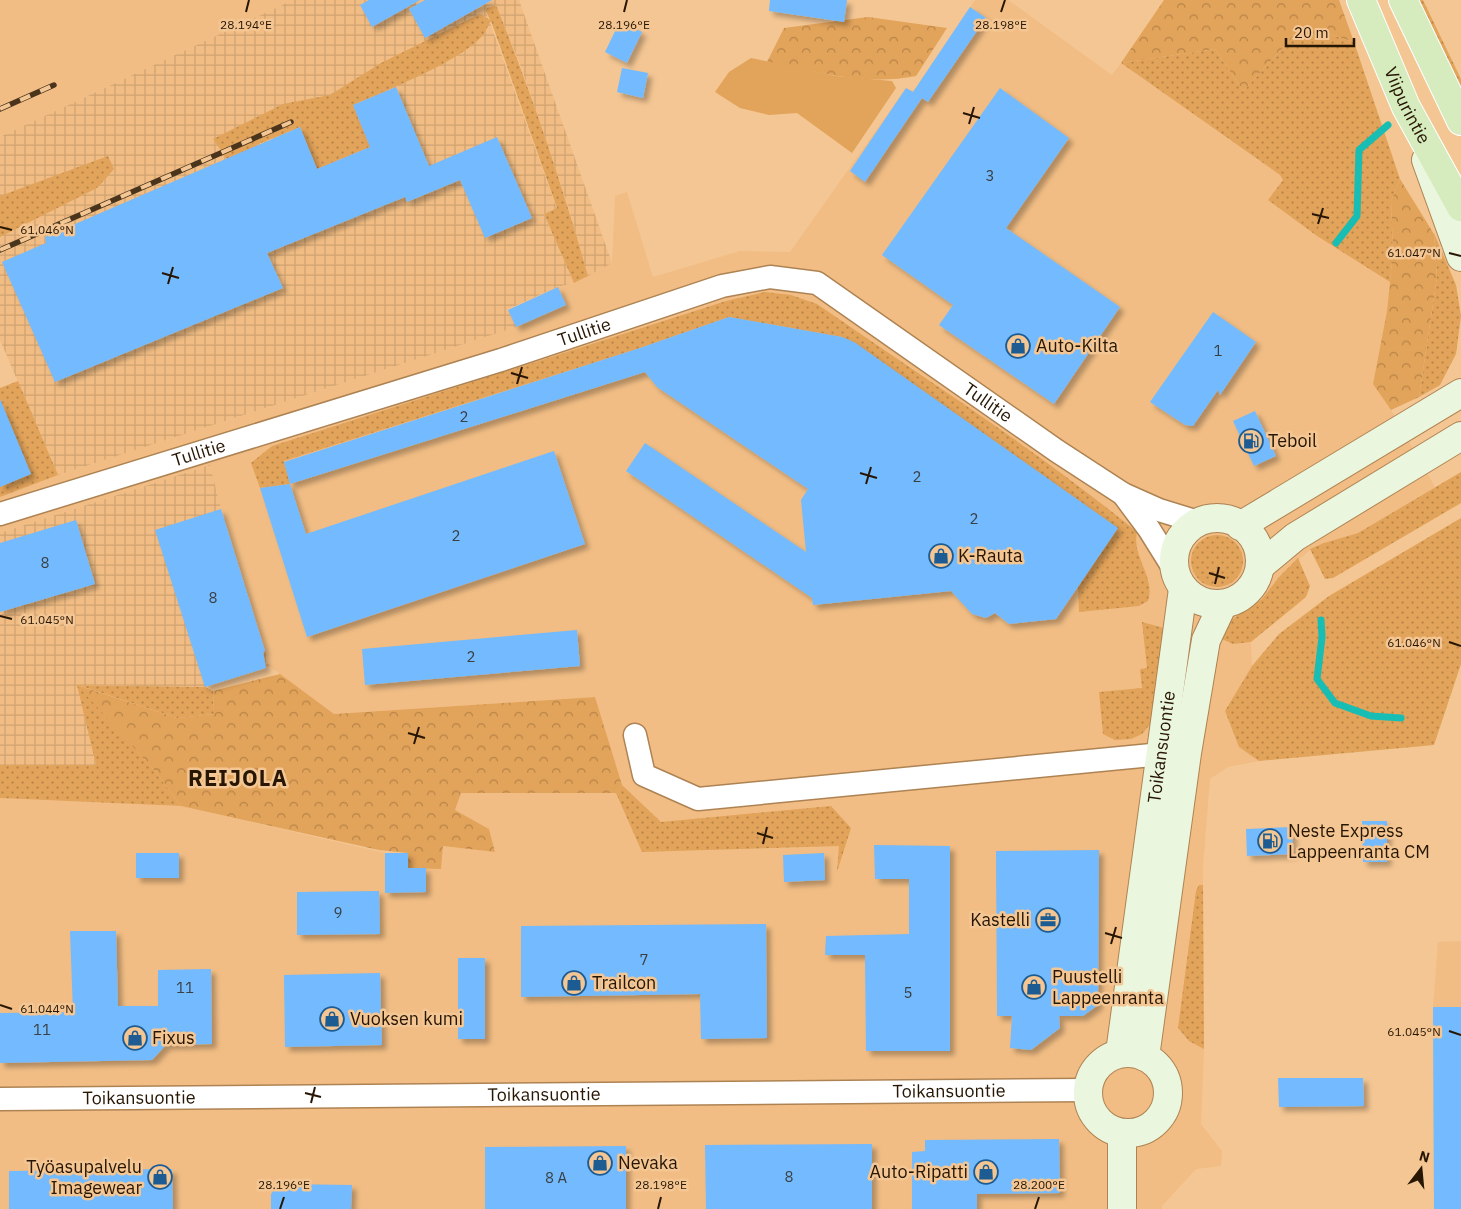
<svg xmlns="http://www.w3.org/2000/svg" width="1461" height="1209" font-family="'IBM Plex Sans',sans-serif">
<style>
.built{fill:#f1bd84}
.industrial{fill:url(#industrial-grid)}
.grass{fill:url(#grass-dots)}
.forest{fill:url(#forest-crowns)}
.garden{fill:#e2a35a}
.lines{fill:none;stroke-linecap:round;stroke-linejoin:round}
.stream{stroke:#18bdb4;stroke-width:7}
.building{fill:#73bafe;filter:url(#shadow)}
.street-casing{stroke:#ae8353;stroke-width:25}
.secondary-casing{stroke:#ae8353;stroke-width:30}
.primary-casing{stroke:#fff;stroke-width:30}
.street{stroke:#fff;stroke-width:22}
.secondary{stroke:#ebf6de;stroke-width:28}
.primary{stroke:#d6ecbe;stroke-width:28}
.rail-casing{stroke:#4a341c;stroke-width:5.5}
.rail{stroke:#f4c693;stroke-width:4;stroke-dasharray:11;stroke-linecap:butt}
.ticks{fill:none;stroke:#271603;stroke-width:2}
.labels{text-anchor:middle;stroke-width:5;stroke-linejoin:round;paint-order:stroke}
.number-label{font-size:15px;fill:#3a3f42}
.street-label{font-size:18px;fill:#271603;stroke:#f4c693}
.poi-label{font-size:18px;fill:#271603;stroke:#f4c693;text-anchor:start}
.district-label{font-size:22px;font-weight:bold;letter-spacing:1px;fill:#271603;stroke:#f4c693}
.ticks-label{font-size:12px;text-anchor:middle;fill:#271603;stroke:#f4c693;stroke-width:5;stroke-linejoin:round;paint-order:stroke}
</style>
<defs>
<pattern id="industrial-grid" width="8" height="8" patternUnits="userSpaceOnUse" patternTransform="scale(1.25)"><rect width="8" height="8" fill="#f1bd84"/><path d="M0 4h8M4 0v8" fill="none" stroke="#cfa270"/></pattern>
<pattern id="grass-dots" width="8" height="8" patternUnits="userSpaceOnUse" patternTransform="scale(1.25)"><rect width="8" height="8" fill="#e2a35a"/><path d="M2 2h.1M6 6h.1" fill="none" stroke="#b78448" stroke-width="1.8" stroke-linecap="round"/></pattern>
<pattern id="forest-crowns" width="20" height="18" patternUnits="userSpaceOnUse" patternTransform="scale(1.25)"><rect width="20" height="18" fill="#e2a35a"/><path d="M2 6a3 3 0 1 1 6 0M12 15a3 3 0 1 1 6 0" fill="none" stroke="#b78448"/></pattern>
<filter id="shadow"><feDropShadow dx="4.5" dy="4.5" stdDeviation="2.5" flood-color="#0004"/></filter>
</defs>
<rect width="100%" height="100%" fill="#f4c693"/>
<g class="built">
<path d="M0 0H293L0 137Z"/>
<path d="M975 0H1008L1112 75 1121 63 1280 175 1283 180 1268 200 1317 236 1390 282 1387 311 1373 384 1391 410 1435 487 1358 533 1324 543 1310 550 1279 577 1262 599 1228 622 1233 644 1251 642 1252 666 1225 711 1239 747 1259 761 1228 767 1210 779 1203 867 1204 1049 1201 1124 1222 1151 1221 1166 1196 1169 1162 1206V1209H0V798L181 806 385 853H408V868L441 869 443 846 495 852 489 829 455 810 461 793H616L595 697 333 714 280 674 270 667 221 509 210 465 0 533V497L58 475 516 327 508 310 557 287 574 283 612 263 615 196 627 192 653 277 740 251 790 252 906 88 913 92Z"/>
<path d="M1461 941V1209H1434L1433 1007 1438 942Z"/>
</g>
<g class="industrial">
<path d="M293 0H519L612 263 588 276 566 200 521 67 496 5 485 9 557 209 544 214 574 283 557 287 508 309 516 327 58 475 0 340V137Z"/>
<path d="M210 465 221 509 270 667 205 687 78 685 96 765H0V533Z"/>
</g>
<g class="grass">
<path d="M1414 0H1423L1461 79V100Z"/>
<path d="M496 5C532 94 562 184 588 276L574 283 544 214 557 208 491 21C488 25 486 31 483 35 461 61 386 91 353 105L370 147 317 169 300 127 256 145 273 188 227 159 213 139 283 104 330 95 381 63 480 14 490 20 485 9Z"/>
<path d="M1303 26 1354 42 1400 179 1391 201 1393 251 1390 282 1317 236 1268 200 1283 180 1280 175 1121 63 1215 49 1243 91Z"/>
<path d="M108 156 114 169 97 188 0 237V196Z"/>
<path d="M1434 233 1456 285 1461 316 1456 354 1440 385 1419 397 1437 277Z"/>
<path d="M765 292 791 295 817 304C925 379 1036 449 1137 532 1131 556 1156 577 1148 601L1139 606 1079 612 1078 587 1117 529 842 337 729 317 640 348 284 461 290 484 260 488 251 463 272 446 726 301Z"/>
<path d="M18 381 58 475 0 497V388Z"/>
<path d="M1461 472V503L1333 578 1325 579 1310 549 1324 543 1358 533Z"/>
<path d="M1461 518V664L1434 745 1259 761 1239 747 1225 711 1252 666 1279 634 1329 596Z"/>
<circle cx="1217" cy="561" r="26"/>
<path d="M1298 558 1310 586 1306 597 1251 642 1233 644 1215 636 1228 622 1262 599 1279 577Z"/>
<path d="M1142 622 1164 628 1153 721 1142 734 1131 739 1115 740 1103 734 1099 692 1142 688 1140 669 1147 668Z"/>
<path d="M77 685 205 687 213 691 214 714 177 718 78 685 154 770 181 806 0 798V765H96Z"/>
<path d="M622 785 661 822 831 806 851 828 837 872 839 846 642 852 616 793Z"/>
<path d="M1199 885H1203L1204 1049 1189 1041 1178 1028 1196 891Z"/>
</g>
<g class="forest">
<path d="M1164 0H1339L1354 42 1303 26 1243 91 1215 49 1121 63Z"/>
<path d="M868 17 947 28 916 76C866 86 816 72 767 62L784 28Z"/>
<path d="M1400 179 1434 234 1437 277 1419 397 1391 410 1373 384 1387 311 1390 282 1393 251 1391 201Z"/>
<path d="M280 674 334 714 595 697 622 785 616 793H461L455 810 489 829 495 852 443 846 441 869 408 868V853L379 850 181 806 154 770 77 685 177 718 214 714 213 691Z"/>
</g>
<path class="garden" d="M751 58 835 76 892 81 896 88 852 153 797 113 769 115 740 108 715 92 729 72Z"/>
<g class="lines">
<g class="stream">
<path d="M1336 243 1357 216 1359 150 1388 125"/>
<path d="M1321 620 1322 637 1317 679 1335 703 1371 716 1401 718"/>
</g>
</g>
<g class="building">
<path d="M369 0H420L372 27 360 5Z"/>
<path d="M425 0H492L425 38 409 9Z"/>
<path d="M770 0H847L844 22 769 11Z"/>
<path d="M970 7 986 18 928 102 922 98 865 182 850 171 906 88 913 92Z"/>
<path d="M620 21 642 32 627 63 605 52Z"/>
<path d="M622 68 648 73 643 98 617 92Z"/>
<path d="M396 87 429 166 497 137 532 218 485 238 460 180 407 202 405 197 267 253 283 288 55 382 2 262 46 243 45 237 300 127 317 169 370 147 353 105Z"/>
<path d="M1000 88 1069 138 1006 228 1120 307 1054 404 939 325 953 305 882 255Z"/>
<path d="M558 287 566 305 516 327 508 310Z"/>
<path d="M1213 312 1256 342 1220 395 1218 390 1193 426 1185 425 1150 402Z"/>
<path d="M729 317 842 337 854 342 1118 528 1056 619 1009 624 995 613 986 618 972 614 951 591 813 605 812 598 626 471 645 443 806 552 801 500 808 489 657 387 645 372 290 484 284 462 640 348Z"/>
<path d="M0 399 31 474 0 487Z"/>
<path d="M1255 411 1276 456 1254 466 1233 421Z"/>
<path d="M554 451 585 544 307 637 260 488 290 484 306 534Z"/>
<path d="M221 509 265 651 263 652 266 668 205 687 155 530Z"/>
<path d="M76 520 95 584 0 612V543Z"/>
<path d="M577 630 580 666 365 685 362 649Z"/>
<path d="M1362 821H1387V862H1363Z"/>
<path d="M1292 827 1293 854 1247 856 1246 829Z"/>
<path d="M874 845 950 846V1051H866L865 955H825L826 936 909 934V879H875Z"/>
<path d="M1099 850 1098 1005 1083 1016H1059L1060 1028 1031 1050 1010 1048 1012 1016H997L996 851Z"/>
<rect x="136" y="853" width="43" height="25"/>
<path d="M385 853H408V868H426V892L385 893Z"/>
<path d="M824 853 825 880 784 882 783 855Z"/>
<path d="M379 891 380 934 297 935V892Z"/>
<path d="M766 924 767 1038 701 1039 700 994 521 997V926Z"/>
<path d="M70 931H116L118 1006H158V970L211 969 212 1044 166 1045 152 1060 0 1063V1013L73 1012Z"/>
<rect x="458" y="958" width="27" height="81"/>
<path d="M380 973 382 1045 285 1047 284 975Z"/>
<path d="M1433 1007H1461V1209H1434Z"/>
<path d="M1278 1078H1363L1364 1106 1279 1107Z"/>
<path d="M1059 1139 1060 1193 977 1194V1209H912V1152L925 1151V1140Z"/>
<path d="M872 1144V1209H706L705 1145Z"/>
<path d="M626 1146V1209H485V1147Z"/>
<path d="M172 1169 173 1209H9V1171Z"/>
<path d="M283 1184 352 1185 351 1209H271V1194L277 1186Z"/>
</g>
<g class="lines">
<g class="street-casing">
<g id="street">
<path d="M1123 494 1149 529 1174 569"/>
<path id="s1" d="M0 514 501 360 722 286 770 277 817 283 1057 451 1123 494 1159 510 1198 522"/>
<path d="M635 735 644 775 698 799 1162 754"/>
<path id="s2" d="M0 1099 1088 1090"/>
</g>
</g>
<g class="secondary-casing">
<g id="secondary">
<path d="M1426 160 1461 257"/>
<circle cx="1217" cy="561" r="43"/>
<path d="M1240 526 1461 393"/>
<path d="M1260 566 1295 537 1461 436"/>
<circle cx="1128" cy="1093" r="40"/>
<path id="s3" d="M1120 1053 1183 589"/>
<path d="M1145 1057 1187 753 1206 640 1223 604"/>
<path d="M1122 1209V1133"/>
</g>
</g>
<g class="primary-casing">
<g id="primary">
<path id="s4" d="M1361 0 1406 107 1461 207"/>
<path d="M1403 0 1461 121"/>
</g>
</g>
<use href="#street" class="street"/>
<use href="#secondary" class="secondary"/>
<use href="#primary" class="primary"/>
<g class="rail-casing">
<g id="rail">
<path d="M0 109 54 85"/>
<path d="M0 250 291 122"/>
</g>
</g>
<use href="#rail" class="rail"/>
</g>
<path class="ticks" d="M246 12 249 0M624 12 627 0M1001 12 1005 0M963 113 980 118M969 124 974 107M1312 214 1329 218M1318 224 1323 208M0 227 12 230M1449 253 1461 256M162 273 179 278M168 284 173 267M511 373 528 378M517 384 522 367M860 473 877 478M866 484 871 467M1209 573 1225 578M1215 584 1219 567M0 616 12 619M1449 642 1461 646M408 733 425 738M414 744 419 727M757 833 773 838M763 844 767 827M1105 933 1122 938M1111 944 1116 927M0 1005 12 1009M1449 1031 1461 1035M305 1093 321 1097M311 1103 315 1087M280 1209 284 1197M658 1209 661 1197M1035 1209 1039 1197"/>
<defs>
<g id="shop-ring" transform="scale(1.25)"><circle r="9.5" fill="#f4c693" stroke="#1d5c92" stroke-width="1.5"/><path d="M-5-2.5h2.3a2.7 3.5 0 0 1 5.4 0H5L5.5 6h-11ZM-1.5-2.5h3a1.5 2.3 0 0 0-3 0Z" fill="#1d5c92"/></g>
<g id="fuel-ring" transform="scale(1.25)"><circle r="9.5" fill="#f4c693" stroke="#1d5c92" stroke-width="1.5"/><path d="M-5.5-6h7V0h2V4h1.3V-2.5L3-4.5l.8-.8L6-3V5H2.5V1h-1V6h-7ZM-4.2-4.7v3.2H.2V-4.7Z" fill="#1d5c92"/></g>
<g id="office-ring" transform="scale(1.25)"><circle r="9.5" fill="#f4c693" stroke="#1d5c92" stroke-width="1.5"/><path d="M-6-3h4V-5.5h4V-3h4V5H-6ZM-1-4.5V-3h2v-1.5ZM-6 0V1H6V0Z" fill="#1d5c92"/></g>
</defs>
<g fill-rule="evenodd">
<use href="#shop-ring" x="1018" y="346"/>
<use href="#fuel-ring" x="1251" y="441"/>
<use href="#shop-ring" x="941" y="556"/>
<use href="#fuel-ring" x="1270" y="841"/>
<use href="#office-ring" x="1048" y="920"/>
<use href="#shop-ring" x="574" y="983"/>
<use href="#shop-ring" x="1034" y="987"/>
<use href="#shop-ring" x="332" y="1019"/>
<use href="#shop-ring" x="135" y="1038"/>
<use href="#shop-ring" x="600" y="1163"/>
<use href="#shop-ring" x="986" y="1172"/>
<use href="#shop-ring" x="160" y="1177"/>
</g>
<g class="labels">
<g class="number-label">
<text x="990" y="181">3</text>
<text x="1218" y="356">1</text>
<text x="464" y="422">2</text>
<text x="917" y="482">2</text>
<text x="974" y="524">2</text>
<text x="456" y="541">2</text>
<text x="45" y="568">8</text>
<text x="213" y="603">8</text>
<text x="471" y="662">2</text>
<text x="338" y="918">9</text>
<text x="644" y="965">7</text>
<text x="185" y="993">11</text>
<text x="908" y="998">5</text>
<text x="42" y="1035">11</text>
<text x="789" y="1182">8</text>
<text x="556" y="1183">8 A</text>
</g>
<g class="street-label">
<text dy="6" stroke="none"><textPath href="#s4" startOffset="115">Viipurintie</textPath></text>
<text dy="6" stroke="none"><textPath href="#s1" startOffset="612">Tullitie</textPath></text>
<text dy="6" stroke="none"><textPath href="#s1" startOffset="1062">Tullitie</textPath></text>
<text dy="6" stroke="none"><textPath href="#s1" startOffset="208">Tullitie</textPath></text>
<text dy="6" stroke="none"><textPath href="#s3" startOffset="309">Toikansuontie</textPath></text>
<text dy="6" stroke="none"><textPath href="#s2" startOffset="949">Toikansuontie</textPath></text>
<text dy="6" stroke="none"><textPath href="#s2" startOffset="544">Toikansuontie</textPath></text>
<text dy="6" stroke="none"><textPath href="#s2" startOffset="139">Toikansuontie</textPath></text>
</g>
<g class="poi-label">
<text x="1036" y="352">Auto-Kilta</text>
<text x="1268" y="447">Teboil</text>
<text x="958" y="562">K-Rauta</text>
<text x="1288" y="837">Neste Express<tspan x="1288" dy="21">Lappeenranta CM</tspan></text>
<text x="1030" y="926" text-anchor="end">Kastelli</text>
<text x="1052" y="983">Puustelli<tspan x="1052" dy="21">Lappeenranta</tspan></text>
<text x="592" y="989">Trailcon</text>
<text x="350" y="1025">Vuoksen kumi</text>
<text x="152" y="1044">Fixus</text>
<text x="618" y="1169">Nevaka</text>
<text x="142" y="1173" text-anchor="end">Työasupalvelu<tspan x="142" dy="21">Imagewear</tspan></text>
<text x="968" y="1178" text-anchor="end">Auto-Ripatti</text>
</g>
<g class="district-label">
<text x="238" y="786">REIJOLA</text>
</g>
</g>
<g class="ticks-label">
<text x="246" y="29">28.194°E</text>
<text x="624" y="29">28.196°E</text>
<text x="1001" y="29">28.198°E</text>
<text x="47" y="234">61.046°N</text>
<text x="1414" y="257">61.047°N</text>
<text x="47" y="624">61.045°N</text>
<text x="1414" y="647">61.046°N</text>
<text x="47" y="1013">61.044°N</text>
<text x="1414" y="1036">61.045°N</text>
<text x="284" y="1189">28.196°E</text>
<text x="661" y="1189">28.198°E</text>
<text x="1039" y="1189">28.200°E</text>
</g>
<g transform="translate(1421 1169) rotate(16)" stroke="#f4c693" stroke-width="4" paint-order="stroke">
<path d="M0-4L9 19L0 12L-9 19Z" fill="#271603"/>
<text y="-8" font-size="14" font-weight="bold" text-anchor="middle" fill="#271603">N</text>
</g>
<path d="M1286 38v8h68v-8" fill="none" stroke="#271603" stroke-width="2.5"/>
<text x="1294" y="38" font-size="15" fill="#271603" stroke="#f4c693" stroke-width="4" paint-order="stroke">20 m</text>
</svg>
